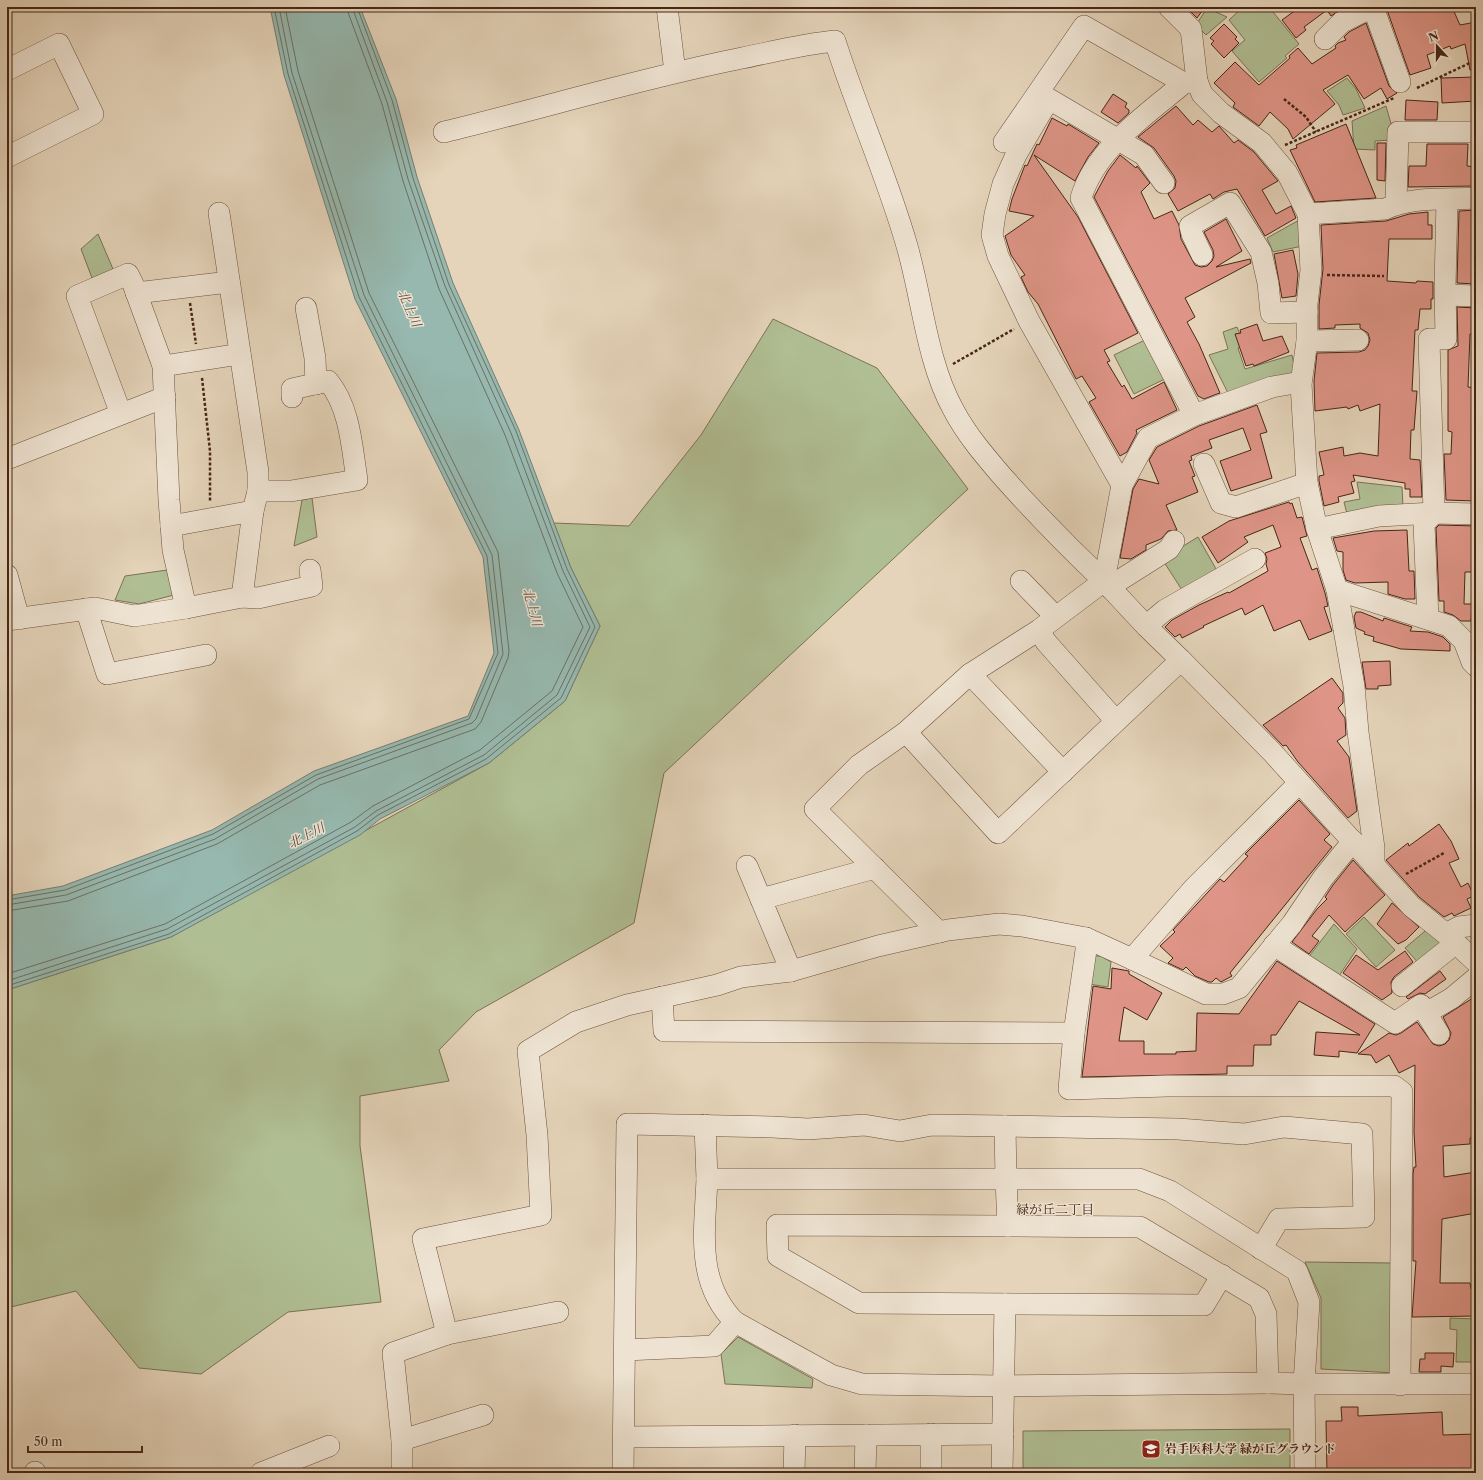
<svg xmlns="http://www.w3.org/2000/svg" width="1483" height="1480" font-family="'Libre Caslon Text','Noto Serif JP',serif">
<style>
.green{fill:#b0be93;stroke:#7c7254}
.water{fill:#96b8af;stroke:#777e71}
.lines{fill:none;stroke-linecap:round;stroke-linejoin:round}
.shore{stroke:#6f6f62;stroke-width:1}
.building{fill:#de9486;stroke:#482615}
.minor-casing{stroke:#6f523e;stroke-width:22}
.path{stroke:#482615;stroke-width:2.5;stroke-dasharray:3 2;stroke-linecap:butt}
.minor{stroke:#eee3d2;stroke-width:21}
.labels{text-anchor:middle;stroke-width:3;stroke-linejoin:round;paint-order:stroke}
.poi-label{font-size:12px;font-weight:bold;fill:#482615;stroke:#eee3d2;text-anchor:start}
.water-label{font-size:13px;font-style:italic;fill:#5c4a3c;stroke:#eee3d2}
.neighbourhood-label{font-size:13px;fill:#482615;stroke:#eee3d2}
</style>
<rect width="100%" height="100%" fill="#e5d4ba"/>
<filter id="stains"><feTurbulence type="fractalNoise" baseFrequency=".005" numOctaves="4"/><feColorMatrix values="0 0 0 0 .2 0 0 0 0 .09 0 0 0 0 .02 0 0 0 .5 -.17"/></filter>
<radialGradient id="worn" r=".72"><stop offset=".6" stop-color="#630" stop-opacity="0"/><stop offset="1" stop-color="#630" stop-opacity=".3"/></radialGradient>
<g class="green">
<path d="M1243 7H1269L1299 44 1285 56 1287 58 1259 82 1232 51 1245 40 1229 20Z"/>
<path d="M1207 8 1227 17 1206 35 1196 25Z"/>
<path d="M1347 78 1356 89 1365 108 1343 115 1339 105 1327 91Z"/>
<path d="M1386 106 1392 127 1391 140 1375 141V150L1354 149 1352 121Z"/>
<path d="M1301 219 1303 246 1273 252 1267 238Z"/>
<path d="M98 234 113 269 92 278 81 249Z"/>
<path d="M773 319 877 368 968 489 664 773 634 923 476 1012 439 1050 449 1081 360 1096V1146L381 1302 288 1312 201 1374 139 1368 76 1291 7 1308V990L171 937 489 763 565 701 600 626 571 568 554 523 629 526 701 435Z"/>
<path d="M1237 327 1244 344 1238 348 1245 369 1292 355 1295 370 1291 376 1229 395 1209 355 1228 349 1223 332Z"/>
<path d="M1149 338 1169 377 1134 394 1114 355Z"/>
<path d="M1357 482 1402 487 1403 507 1347 514 1344 502 1360 499Z"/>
<path d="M312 498 317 537 294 546 302 500Z"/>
<path d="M1198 537 1216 569 1182 590 1162 559Z"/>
<path d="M167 570 174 595 139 604 115 600 125 576Z"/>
<path d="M1364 917 1395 950 1376 967 1346 934Z"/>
<path d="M1334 924 1357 949 1337 979 1307 959Z"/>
<path d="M1431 926 1446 944 1421 966 1405 948Z"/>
<path d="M1094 956H1101L1111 962 1108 987 1089 984Z"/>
<path d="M1305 1262 1392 1263 1395 1373 1321 1369V1298Z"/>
<path d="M1450 1318 1476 1319V1362H1456L1457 1330 1450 1329Z"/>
<path d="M738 1337 813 1379 812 1388 725 1384 721 1354Z"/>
<path d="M1290 1429V1473H1023V1431Z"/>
</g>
<path class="water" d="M270 7H360L396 99 417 177 453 283 519 430 571 568 600 626 565 701 489 763 380 819 360 835 171 937 7 990V896L63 886 212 830 314 771 468 716 494 653 483 557 355 299 284 75Z"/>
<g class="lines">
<g class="shore">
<path d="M7 900 65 890 213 834 316 775 469 719 498 653 487 556 359 297 288 74 274 7"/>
<path d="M7 905 66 895 215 839 318 779 472 723 476 719 503 654 492 555 364 295 292 73 279 7"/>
<path d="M7 911 68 901 217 844 320 785 475 729 481 722 508 658 509 651 498 552 369 293 298 71 285 7"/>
<path d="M7 974 165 924 351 822 373 806 480 750 552 691 583 627 557 573 505 435 439 289 403 181 382 104 346 7"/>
<path d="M7 981 167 929 355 827 376 811 484 755 557 695 590 627 563 571 511 433 445 286 408 179 387 102 352 7"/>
<path d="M7 986 169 934 357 831 378 815 486 759 561 698 595 627 567 569 516 431 449 285 413 178 392 100 357 7"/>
</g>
</g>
<g class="building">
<path d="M1186 7H1205L1197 18Z"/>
<path d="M1300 7H1345L1331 16 1327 10 1304 27 1306 30 1296 38 1282 20Z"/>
<path d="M1386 7H1452L1460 25 1476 22V70H1470L1465 44 1451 49 1450 46 1427 55 1431 68 1410 75Z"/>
<path d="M1366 23 1389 86 1397 93 1387 99 1381 88 1364 99 1348 75 1323 90 1335 104 1293 139 1288 129 1270 112 1259 126 1233 107 1235 103 1214 83 1235 62 1259 85 1290 58 1289 56 1298 48 1312 64 1336 48 1335 46 1338 43 1346 40 1344 37 1349 32Z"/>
<path d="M1224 24 1237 37 1235 39 1239 43 1224 58 1211 44 1214 41 1210 38Z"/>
<path d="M1476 77V101L1442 103 1441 78Z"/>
<path d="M1113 94 1127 103 1125 107 1129 110V113L1118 123 1101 112Z"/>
<path d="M1406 100 1438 102 1437 120H1405Z"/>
<path d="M1176 106 1193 125 1198 120 1212 132 1219 126 1234 143 1238 140 1254 152 1278 181 1262 190 1276 214 1291 206 1296 218 1265 236 1237 189 1224 192 1213 199 1210 194 1178 211 1168 194 1175 188 1176 181 1174 176 1154 148 1138 137Z"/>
<path d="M1052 118 1067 126 1068 124 1099 143 1088 157 1075 181 1034 155 1078 217 1138 333 1104 350 1110 361 1107 362 1122 387 1124 385 1132 399 1164 382 1177 410 1136 430 1137 433 1127 452 1120 456 1089 402 1096 398 1082 376 1076 379 1038 304 1028 292 1021 277 1025 275 1011 255 1005 236 1034 216 1009 211 1012 199 1025 165 1027 166 1037 144 1039 145Z"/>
<path d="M1346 124 1376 198 1315 202 1290 150 1297 148 1296 145Z"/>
<path d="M1377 143H1386L1385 181 1377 180Z"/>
<path d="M1427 144H1468L1467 166 1476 167V186L1408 187 1409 166H1426Z"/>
<path d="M1120 155 1136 168 1137 166 1150 183 1141 192 1154 219 1172 211 1179 225 1181 239 1195 265 1201 267 1207 266 1212 261 1214 256 1213 250 1204 232 1226 219 1242 251 1216 267 1250 259 1251 263 1185 298 1195 317 1187 322 1199 344 1220 393 1217 394 1204 399 1198 396 1094 197 1108 171Z"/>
<path d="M1476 210V284L1457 283 1459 211Z"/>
<path d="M1428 212V225H1432V239H1389L1387 281 1416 283 1417 281 1433 282V299H1431V309H1420L1418 330H1415L1412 391H1417L1414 430H1411L1410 459 1420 460 1422 497H1410V489H1405V483L1353 475 1355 481 1351 482 1354 493 1338 497 1339 502 1324 506 1319 481V476L1324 475 1319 452 1343 447 1344 456 1360 453 1378 456 1380 404 1360 411 1358 405 1348 409 1347 407 1315 411 1314 381 1317 353 1359 352 1365 350 1368 346 1370 340 1368 333 1360 328V324L1335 325V328L1319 329V305L1323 269 1321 225 1386 221 1409 214Z"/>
<path d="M1293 250 1298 274 1296 296 1282 298 1274 254Z"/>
<path d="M1457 307 1476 308V334H1470L1468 387 1476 388V501L1446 500 1444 454H1451L1452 432 1448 431V350L1458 346Z"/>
<path d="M1257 324 1263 341 1282 336 1289 352 1254 366 1253 364 1246 366 1235 334 1241 333 1240 330Z"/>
<path d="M1257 405 1267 432 1260 434 1272 478 1231 491 1220 461 1251 450 1243 428 1209 440 1212 448 1191 456 1192 460 1189 461 1195 476 1192 477 1198 492 1166 505 1177 530 1168 531 1161 539 1146 545V550L1131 559 1120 558 1133 489 1139 479 1159 484 1149 460 1157 447 1199 426Z"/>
<path d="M1289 502 1290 504 1292 503 1297 518 1302 517 1307 536 1300 538 1312 570 1317 568 1325 593 1328 606 1324 607 1332 631 1309 640 1300 620 1274 631 1263 605 1245 615 1242 608 1203 626 1204 627 1182 638 1180 634 1175 637 1165 627 1172 620 1199 605 1228 592 1229 593 1268 571 1266 564 1267 559 1265 553 1281 547 1273 525 1244 537 1248 542 1218 563 1202 537 1229 521Z"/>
<path d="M1439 525 1476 526V572H1465L1464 604H1472L1471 621H1461L1453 615 1444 612V601H1439L1436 528Z"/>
<path d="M1407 530 1409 571H1414L1415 599H1405L1388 594V582L1355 583 1346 580 1343 570V552L1337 551 1333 538 1374 531Z"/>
<path d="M1356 612H1361L1383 621 1384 618 1412 627 1410 631 1428 632 1443 637 1450 644V651L1401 649 1373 641 1374 637 1364 634 1365 632 1356 628 1354 617Z"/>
<path d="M1390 661 1391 685 1378 686V689H1366L1362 662Z"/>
<path d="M1332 678 1343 693V703L1338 708 1345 718 1346 735 1337 741 1349 757 1357 811 1348 818 1298 762 1286 745 1283 746 1263 725Z"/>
<path d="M1299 800 1330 834 1324 840 1332 847 1230 973 1232 976 1221 982 1216 978 1212 982H1209L1195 976 1186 967 1183 970 1168 963 1173 958 1160 946 1175 932 1173 930 1220 879 1224 882 1248 856 1245 854Z"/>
<path d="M1439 824 1451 841 1459 859 1449 863 1461 887 1468 883 1474 896 1467 899 1471 908 1454 916 1452 913 1444 917 1419 897 1386 860 1408 843 1409 846Z"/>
<path d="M1353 860 1385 895 1345 932 1329 915 1312 936 1319 941 1309 954 1292 942 1317 909 1327 899 1325 897 1333 885Z"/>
<path d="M1392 903 1419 927 1406 940 1398 944 1377 924Z"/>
<path d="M1405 951 1413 962 1394 977 1391 982 1392 993 1382 1000 1343 973 1356 955 1378 970Z"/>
<path d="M1277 961 1375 1024 1357 1053 1339 1051V1057L1314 1055 1316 1032 1360 1035 1299 1001 1276 1035H1271V1045H1254L1253 1066H1227V1074L1082 1077 1093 986 1111 989 1112 968 1129 971V974L1162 993 1147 1020 1124 1007 1119 1041H1144V1054H1176V1052L1196 1051 1197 1013 1239 1014Z"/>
<path d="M1440 971 1446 979 1425 994 1420 993 1408 999 1406 997Z"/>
<path d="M1476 996V1137L1470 1138V1144L1443 1146 1444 1177 1476 1172V1213L1442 1219 1440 1283H1470L1471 1289H1476V1316L1412 1317 1416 1261H1413V1174L1414 1167H1416L1414 1132 1415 1065 1399 1073 1389 1055 1376 1063 1371 1055 1358 1054 1389 1033 1396 1035 1401 1033 1417 1022 1433 1044 1439 1046 1445 1044 1449 1040 1451 1033 1443 1017Z"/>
<path d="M1425 1353H1454L1453 1367 1441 1366V1372H1419L1420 1359H1425Z"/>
<path d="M1341 1407H1358V1416L1442 1412 1443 1435 1476 1434V1473H1327L1326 1421H1342Z"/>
</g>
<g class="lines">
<g class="minor-casing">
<g id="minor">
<path d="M667 7 675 72"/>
<path d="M1169 7 1191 29 1197 81 1202 94 1221 113 1262 143 1287 173 1308 214 1311 270 1307 304V341L1301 384 1307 483 1317 529 1337 590 1449 626 1464 641 1472 662 1476 666"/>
<path d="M1373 7 1400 82"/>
<path d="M1325 39 1342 22 1372 7"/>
<path d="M7 70 59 44 93 114 7 157"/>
<path d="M444 132C543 108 642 78 742 58 772 52 803 44 835 41 857 110 887 176 907 246 922 298 927 362 953 409 966 434 984 455 1002 476 1035 513 1068 547 1104 581L1039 630 970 674 906 732 859 765 815 809 939 932"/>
<path d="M1004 142 1084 26 1184 83"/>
<path d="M1164 183 1144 155 1049 99 1016 155 1003 184 995 214 992 235 998 256 1029 321 1122 485 1104 581 1146 626 1181 660"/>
<path d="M1396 204 1398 132H1476"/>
<path d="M219 213 258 472V491"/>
<path d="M1308 214 1385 209C1413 196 1446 200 1476 198"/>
<path d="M1202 255 1192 234 1190 226 1230 203 1261 252 1268 283 1271 313 1307 312"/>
<path d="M136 293 229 282"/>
<path d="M1447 295 1476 296"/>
<path d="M306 308 315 358 316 384"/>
<path d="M1307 341 1358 340"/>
<path d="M163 366 240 354"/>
<path d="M1194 415 1272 387 1301 382"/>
<path d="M7 459 165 397"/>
<path d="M1204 464 1221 503 1236 507 1307 483"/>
<path d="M1122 485 1148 438 1194 415 1081 198C1095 149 1147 114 1184 83L1197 81"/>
<path d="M171 526 253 511"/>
<path d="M1317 529 1379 516 1434 513 1476 514"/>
<path d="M7 575 19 619"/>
<path d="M1021 581 1051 612 1058 615"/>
<path d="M1109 587 1169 549 1174 541"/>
<path d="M1337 590 1354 686 1358 732 1374 848V866"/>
<path d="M242 597 253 511 258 491H291L357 480C352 448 350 407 328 381L292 389V397"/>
<path d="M186 608 242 597 258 598 312 586 310 570"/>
<path d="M86 609 107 674 206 655"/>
<path d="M1428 619 1424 524 1434 513 1429 339H1446L1445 287 1447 200"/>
<path d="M7 620 95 608 134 616 186 608 173 550 169 500 163 366 133 284 128 274 77 296 121 414"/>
<path d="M1146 626 1165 610 1255 559"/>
<path d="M1039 630 1046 642 1116 721"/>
<path d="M970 674 1063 772"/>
<path d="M906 732 998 833 1181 660 1272 752 1411 906 1446 934 1476 962"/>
<path d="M747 866 791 971"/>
<path d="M761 899 875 868"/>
<path d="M1446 934 1459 927 1476 925"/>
<path d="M1086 938V950L1074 1033 1069 1089 1167 1086H1394L1402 1092 1400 1385"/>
<path d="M1274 945 1395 1023 1421 1005 1426 1013 1452 998 1476 978"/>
<path d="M1132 959 1206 994H1223L1239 988 1292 924 1323 878 1353 841"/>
<path d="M1402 986 1456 943"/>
<path d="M662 997 664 1031 1074 1033"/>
<path d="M1426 1013 1439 1034"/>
<path d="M705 1125 707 1179H1006L1005 1126"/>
<path d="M707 1179C705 1230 695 1282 735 1322"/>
<path d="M1006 1179H1139L1170 1191 1297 1271 1309 1302 1304 1384 1268 1383 1266 1314 1259 1298 1140 1227 1008 1226Z"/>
<path d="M1008 1226 777 1225 778 1256 859 1303 1204 1305 1222 1275"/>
<path d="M447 1334 558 1312"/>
<path d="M625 1350 714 1346 735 1322 831 1375 862 1384 1003 1386 1268 1383"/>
<path d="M624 1437 1003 1434"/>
<path d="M402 1440 483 1415"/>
<path d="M35 1472V1473"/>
<path d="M261 1473 329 1446"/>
<path d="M402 1473V1440L393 1353 447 1334 423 1239 541 1215 537 1135 528 1051 576 1022 627 1005 717 985 741 977 791 971 878 946 948 930 999 924 1022 926 1086 938 1132 959 1194 888 1299 783"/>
<path d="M623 1473 627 1124 772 1127 808 1129 864 1125 900 1131 932 1125 1005 1126 1178 1129 1244 1134 1284 1127 1362 1134 1364 1217 1279 1219 1261 1249"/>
<path d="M794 1473 795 1435"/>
<path d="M865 1473 866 1435"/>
<path d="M931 1473V1434"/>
<path d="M1002 1473 1005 1304"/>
<path d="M1305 1473 1304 1384H1476"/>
</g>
</g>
<g class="path">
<path d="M1417 88 1476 60"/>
<path d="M1284 99 1306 117 1316 132"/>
<path d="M1285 145 1394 98"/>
<path d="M1327 275 1384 276"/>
<path d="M190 303 196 344"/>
<path d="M953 364 1014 329"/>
<path d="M202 378 210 451V501"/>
<path d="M1406 874 1444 853"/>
</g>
<use href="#minor" class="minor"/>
</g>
<defs>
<g id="university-square" transform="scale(1)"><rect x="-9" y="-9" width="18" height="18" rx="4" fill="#8f2418" stroke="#eee3d2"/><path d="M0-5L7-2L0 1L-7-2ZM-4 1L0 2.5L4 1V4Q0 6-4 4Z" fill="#fff"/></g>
</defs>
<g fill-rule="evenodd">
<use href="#university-square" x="1151" y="1449"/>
</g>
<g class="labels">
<g class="poi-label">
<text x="1165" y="1453">岩手医科大学 緑が丘グラウンド</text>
</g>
<g class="water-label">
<text transform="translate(410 308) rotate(67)" y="5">北上川</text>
<text transform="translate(533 607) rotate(75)" y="5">北上川</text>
<text transform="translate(306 835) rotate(-27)" y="5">北上川</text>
</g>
<g class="neighbourhood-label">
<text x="1055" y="1214">緑が丘二丁目</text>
</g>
</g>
<rect width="1483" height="1480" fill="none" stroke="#e5d4ba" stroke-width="24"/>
<rect x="8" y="8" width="1467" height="1464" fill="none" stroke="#482615" stroke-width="2"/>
<rect x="12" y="12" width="1459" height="1456" fill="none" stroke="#482615"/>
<g transform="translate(1437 46) rotate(339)" stroke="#eee3d2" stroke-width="3" paint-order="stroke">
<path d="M0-3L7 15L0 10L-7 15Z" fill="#482615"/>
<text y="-6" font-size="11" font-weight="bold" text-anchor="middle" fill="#482615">N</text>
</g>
<path d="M28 1446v6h114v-6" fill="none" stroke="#482615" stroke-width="2"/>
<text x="34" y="1446" font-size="12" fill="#482615" stroke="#eee3d2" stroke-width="3" paint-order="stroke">50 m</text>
<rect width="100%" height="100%" filter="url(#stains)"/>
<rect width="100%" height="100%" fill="url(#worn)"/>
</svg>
